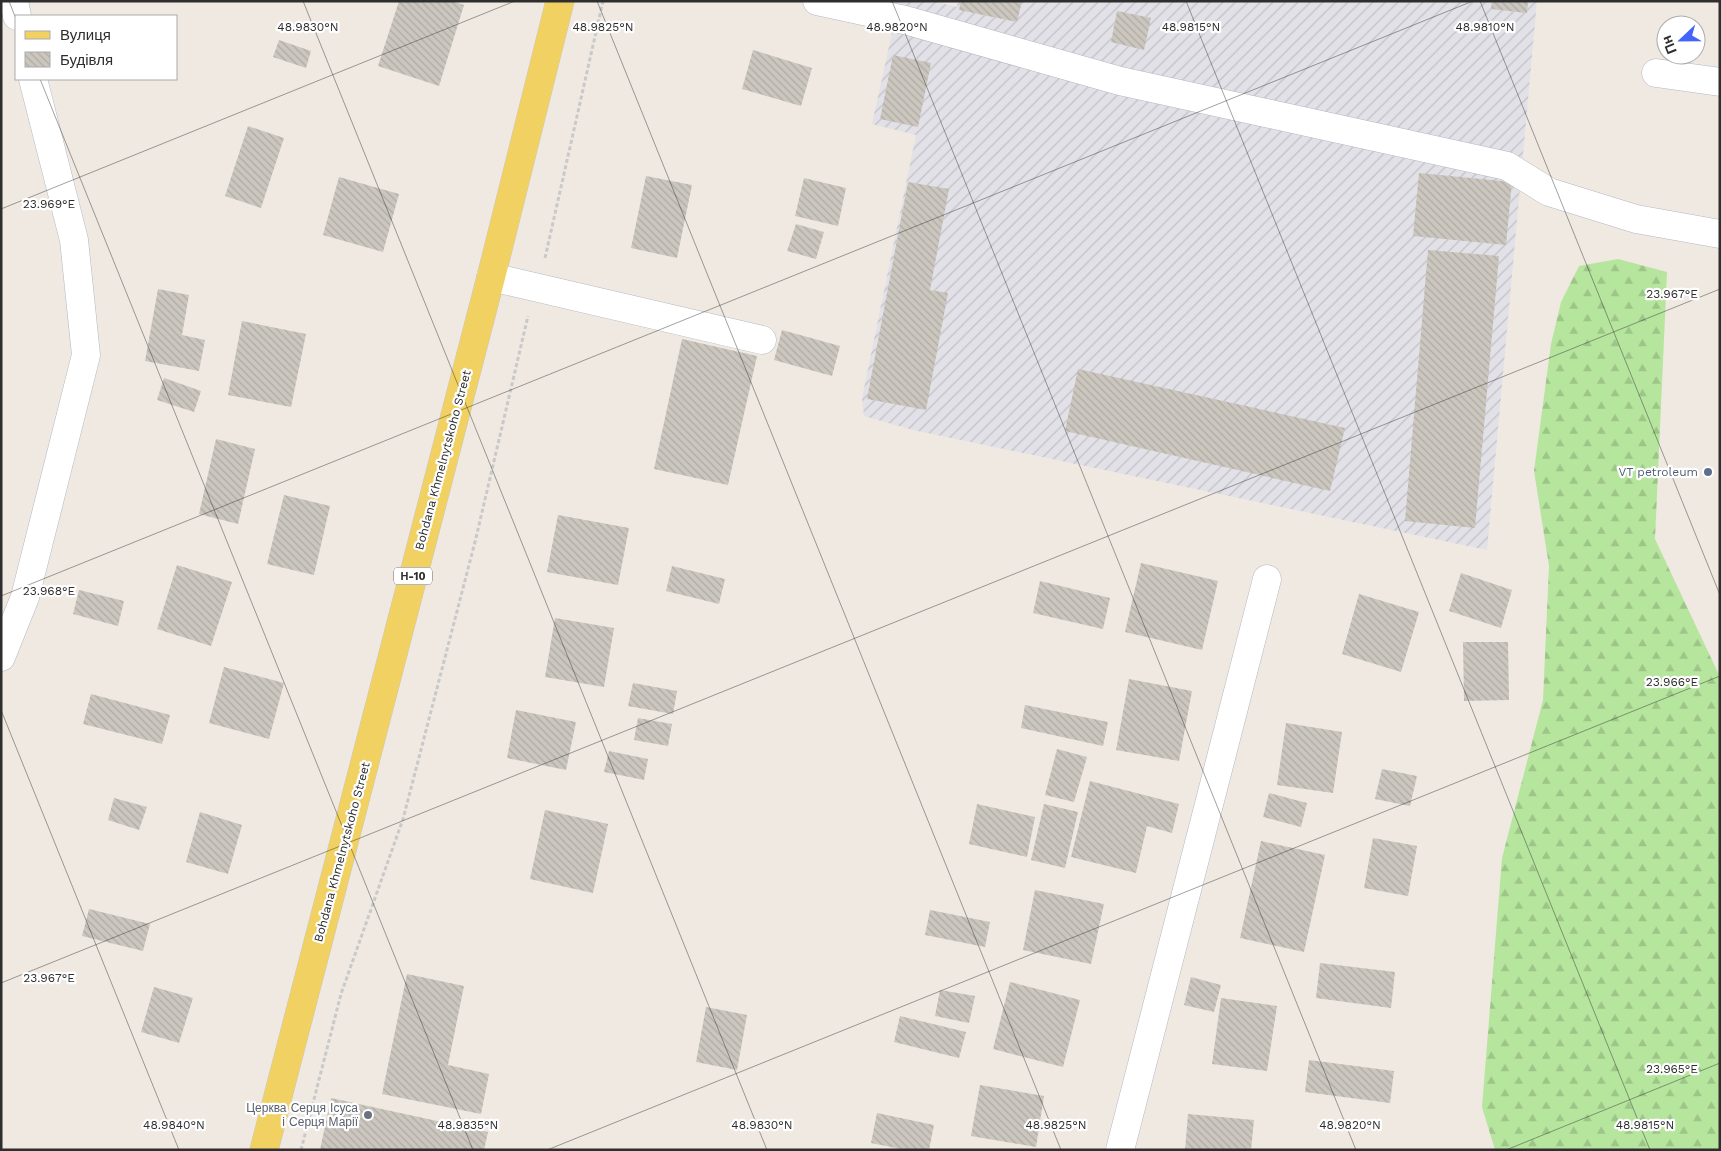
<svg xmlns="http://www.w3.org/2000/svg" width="1721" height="1151" font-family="'Work Sans',sans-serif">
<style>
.industrial{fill:url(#industrial-furrows)}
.forest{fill:url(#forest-firs)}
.building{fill:url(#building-back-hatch)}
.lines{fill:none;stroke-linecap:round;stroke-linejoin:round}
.minor-casing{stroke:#b4b7c1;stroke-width:29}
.major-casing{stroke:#c9c9c9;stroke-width:29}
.path{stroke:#c9c9c9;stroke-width:3;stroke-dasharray:4 2.5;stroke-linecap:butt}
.minor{stroke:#fff;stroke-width:28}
.major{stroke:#f2d163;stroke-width:28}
.ticks{fill:none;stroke:#2e2e2e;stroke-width:1;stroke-opacity:0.45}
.service-dot{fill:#5c6f8a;stroke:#fff;stroke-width:2}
.worship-dot{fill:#6b7280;stroke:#fff;stroke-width:2}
.labels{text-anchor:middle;stroke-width:4.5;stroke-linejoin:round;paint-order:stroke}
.shield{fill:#fff;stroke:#6d6d6d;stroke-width:1}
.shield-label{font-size:11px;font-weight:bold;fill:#2e2e2e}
.street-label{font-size:12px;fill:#2e2e2e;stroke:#fff}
.service-label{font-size:12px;fill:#4e5e75;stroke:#fff;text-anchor:end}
.worship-label{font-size:12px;fill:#5b616d;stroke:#fff;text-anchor:end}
.ticks-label{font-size:12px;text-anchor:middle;fill:#2e2e2e;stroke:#fff;stroke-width:4.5;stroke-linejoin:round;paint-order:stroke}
</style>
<defs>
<pattern id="industrial-furrows" width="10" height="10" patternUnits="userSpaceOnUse" patternTransform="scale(1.25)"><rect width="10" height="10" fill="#e3e1e8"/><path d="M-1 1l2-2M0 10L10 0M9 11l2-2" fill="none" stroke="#c3c1c7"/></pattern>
<pattern id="forest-firs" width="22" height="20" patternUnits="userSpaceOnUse" patternTransform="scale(1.25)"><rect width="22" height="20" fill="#b6e59e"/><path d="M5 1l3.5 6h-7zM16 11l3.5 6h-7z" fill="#9dc588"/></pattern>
<pattern id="building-back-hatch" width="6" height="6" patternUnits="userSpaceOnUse" patternTransform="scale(1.25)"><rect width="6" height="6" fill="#cbc7bf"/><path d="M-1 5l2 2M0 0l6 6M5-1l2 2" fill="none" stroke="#afaba4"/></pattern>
</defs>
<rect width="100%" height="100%" fill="#efe9e1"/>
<path class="industrial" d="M899 1H932L957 7 958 1H1537L1487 550 913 430 864 416 862 398 916 135 872 124Z"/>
<path class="forest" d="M1618 259 1667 272 1655 539 1720 677V1150H1495L1482 1107 1502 858 1543 700 1549 566 1534 471 1551 344 1561 302 1579 266Z"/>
<g class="building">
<path d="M399 1H452L464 5 439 86 378 66Z"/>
<path d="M961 1H1022L1017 22 959 10Z"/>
<path d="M1492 1H1528L1527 13 1491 9Z"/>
<path d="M1117 11 1151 18 1144 50 1111 42Z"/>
<path d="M279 40 311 51 306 68 273 57Z"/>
<path d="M753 50 812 68 801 106 742 89Z"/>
<path d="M893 55 931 63 918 127 880 119Z"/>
<path d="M248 126 284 138 261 208 225 196Z"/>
<path d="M1419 173 1512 182 1506 245 1413 236Z"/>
<path d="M646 176 692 185 677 258 631 248Z"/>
<path d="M339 177 399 194 383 252 323 235Z"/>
<path d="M804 178 846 188 838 226 795 216Z"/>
<path d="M908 182 949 189 930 290 948 293 926 410 867 399Z"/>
<path d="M796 224 824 232 816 259 787 251Z"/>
<path d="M1428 250 1499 256 1475 528 1405 521Z"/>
<path d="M158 289 189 295 182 335 205 340 199 371 145 361Z"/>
<path d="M242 321 306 334 291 407 228 395Z"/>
<path d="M782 330 840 346 832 376 774 360Z"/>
<path d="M682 339 757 356 728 485 654 469Z"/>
<path d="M1078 369 1345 428 1330 491 1065 431Z"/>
<path d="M164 378 201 391 194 412 157 400Z"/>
<path d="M216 439 255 449 238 524 199 514Z"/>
<path d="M284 495 330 506 314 575 267 564Z"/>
<path d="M558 515 629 528 618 585 547 572Z"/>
<path d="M1141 563 1218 581 1202 650 1125 632Z"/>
<path d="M177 565 232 582 211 646 157 629Z"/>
<path d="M672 566 725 579 719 604 666 591Z"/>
<path d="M1461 573 1512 590 1501 628 1449 611Z"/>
<path d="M1040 581 1110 598 1103 629 1033 613Z"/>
<path d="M79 590 124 601 118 626 73 614Z"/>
<path d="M1359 594 1419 612 1401 672 1342 654Z"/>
<path d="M555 618 614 628 604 687 545 677Z"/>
<path d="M1463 642H1508L1509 700 1464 701Z"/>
<path d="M224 667 284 683 269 739 209 723Z"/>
<path d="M1129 679 1192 691 1179 761 1116 750Z"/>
<path d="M633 683 677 691 673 714 628 706Z"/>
<path d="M91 694 170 715 162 744 83 724Z"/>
<path d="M1025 705 1108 722 1103 746 1021 728Z"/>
<path d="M516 710 576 722 566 770 507 758Z"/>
<path d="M638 718 672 724 668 746 634 740Z"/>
<path d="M1286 723 1342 732 1333 793 1277 785Z"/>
<path d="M1057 749 1087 757 1074 802 1045 795Z"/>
<path d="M609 751 648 759 644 780 604 772Z"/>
<path d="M1382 769 1417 776 1410 806 1375 799Z"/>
<path d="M1090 781 1179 804 1172 833 1147 826 1136 873 1071 857Z"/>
<path d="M1269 793 1307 803 1301 827 1263 817Z"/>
<path d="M114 798 147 807 139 830 108 820Z"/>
<path d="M977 804 1035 817 1027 857 969 844Z"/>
<path d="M1044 804 1078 812 1065 868 1031 860Z"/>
<path d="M545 810 608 824 593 893 530 879Z"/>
<path d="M200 812 242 825 228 874 186 862Z"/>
<path d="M1373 838 1417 846 1408 896 1364 888Z"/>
<path d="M1261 841 1325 855 1304 952 1240 938Z"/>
<path d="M1035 890 1104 904 1091 964 1023 950Z"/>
<path d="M89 909 150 924 143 951 82 936Z"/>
<path d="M930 910 990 922 985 947 925 935Z"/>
<path d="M1320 963 1395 972 1391 1008 1316 998Z"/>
<path d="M407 974 464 986 448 1065 489 1074 481 1114 382 1094Z"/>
<path d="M1191 977 1221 985 1214 1012 1184 1005Z"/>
<path d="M1010 982 1080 1000 1063 1067 993 1049Z"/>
<path d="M154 987 193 998 179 1043 141 1032Z"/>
<path d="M940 990 975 996 969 1023 935 1016Z"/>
<path d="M1221 998 1277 1006 1267 1071 1212 1064Z"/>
<path d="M706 1007 747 1015 737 1070 696 1062Z"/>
<path d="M900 1016 966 1032 959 1058 894 1042Z"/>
<path d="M1309 1060 1394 1071 1390 1103 1305 1092Z"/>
<path d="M980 1085 1044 1096 1036 1147 971 1136Z"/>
<path d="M331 1098 488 1132 484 1150H320Z"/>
<path d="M877 1113 934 1125 929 1150H906L871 1143Z"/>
<path d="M1188 1114 1254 1120 1251 1150H1185Z"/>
</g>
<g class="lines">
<g class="minor-casing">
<g id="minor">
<path d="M14 1 17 16"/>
<path d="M817 1 905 20 1120 81 1507 166 1549 192 1636 219 1720 234"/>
<path d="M1656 73 1720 82"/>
<path d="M491 277 762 340"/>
<path d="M1 657 25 597 86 355 74 240 33 79"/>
<path d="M1120 1150 1267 579"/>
</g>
</g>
<g class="major-casing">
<path id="major" d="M264 1150 491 277 560 1"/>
</g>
<g class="path">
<path d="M545 258 603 1"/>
<path d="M301 1150 341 994 403 819 475 542 528 316"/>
</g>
<use href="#minor" class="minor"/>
<use href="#major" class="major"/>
</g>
<path class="ticks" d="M9 1 16 19M303 1 767 1150M597 1 1061 1150M892 1 1356 1150M1186 1 1650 1150M1480 1 1720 595M40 79 473 1150M1 209 515 1M1 596 1473 1M1 710 179 1150M1 983 1720 289M547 1150 1720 676M1506 1150 1720 1063"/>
<circle class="service-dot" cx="1708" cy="472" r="5"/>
<circle class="worship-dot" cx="368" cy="1115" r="5"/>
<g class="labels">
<rect class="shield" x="394" y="567.5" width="38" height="17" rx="4"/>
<g class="shield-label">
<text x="413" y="580">Н-10</text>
</g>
<g class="street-label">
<text transform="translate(443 460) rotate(-75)" y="4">Bohdana Khmelnytskoho Street</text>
<text transform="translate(342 852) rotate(-75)" y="4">Bohdana Khmelnytskoho Street</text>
</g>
<g class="service-label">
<text x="1698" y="476">VT petroleum</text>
</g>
<g class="worship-label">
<text x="358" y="1112">Церква Серця Ісуса<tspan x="358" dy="14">і Серця Марії</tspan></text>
</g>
</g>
<g class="ticks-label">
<text x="308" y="31">48.9830°N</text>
<text x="603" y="31">48.9825°N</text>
<text x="897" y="31">48.9820°N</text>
<text x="1191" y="31">48.9815°N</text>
<text x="1485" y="31">48.9810°N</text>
<text x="49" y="208">23.969°E</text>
<text x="1672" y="298">23.967°E</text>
<text x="49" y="595">23.968°E</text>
<text x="1672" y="686">23.966°E</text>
<text x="49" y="982">23.967°E</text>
<text x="1672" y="1073">23.965°E</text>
<text x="174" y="1129">48.9840°N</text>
<text x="468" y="1129">48.9835°N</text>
<text x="762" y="1129">48.9830°N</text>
<text x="1056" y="1129">48.9825°N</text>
<text x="1350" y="1129">48.9820°N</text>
<text x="1645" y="1129">48.9815°N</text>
</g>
<rect width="1721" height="1151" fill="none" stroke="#2e2e2e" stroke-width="5"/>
<rect x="15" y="15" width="162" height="65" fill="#ffffff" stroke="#ababab"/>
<rect x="25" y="31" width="25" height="8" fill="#f2d163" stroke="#ababab"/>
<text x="60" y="40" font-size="15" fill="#2e2e2e">Вулиця</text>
<rect x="25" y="52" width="25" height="15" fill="url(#building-back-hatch)" stroke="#ababab"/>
<text x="60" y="65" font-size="15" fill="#2e2e2e">Будівля</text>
<g transform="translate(1681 40) rotate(248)"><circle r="24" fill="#ffffff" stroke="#ababab"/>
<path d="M0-4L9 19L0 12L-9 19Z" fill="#4264fb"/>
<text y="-8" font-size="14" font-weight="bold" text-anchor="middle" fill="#2e2e2e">Пн</text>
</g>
</svg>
